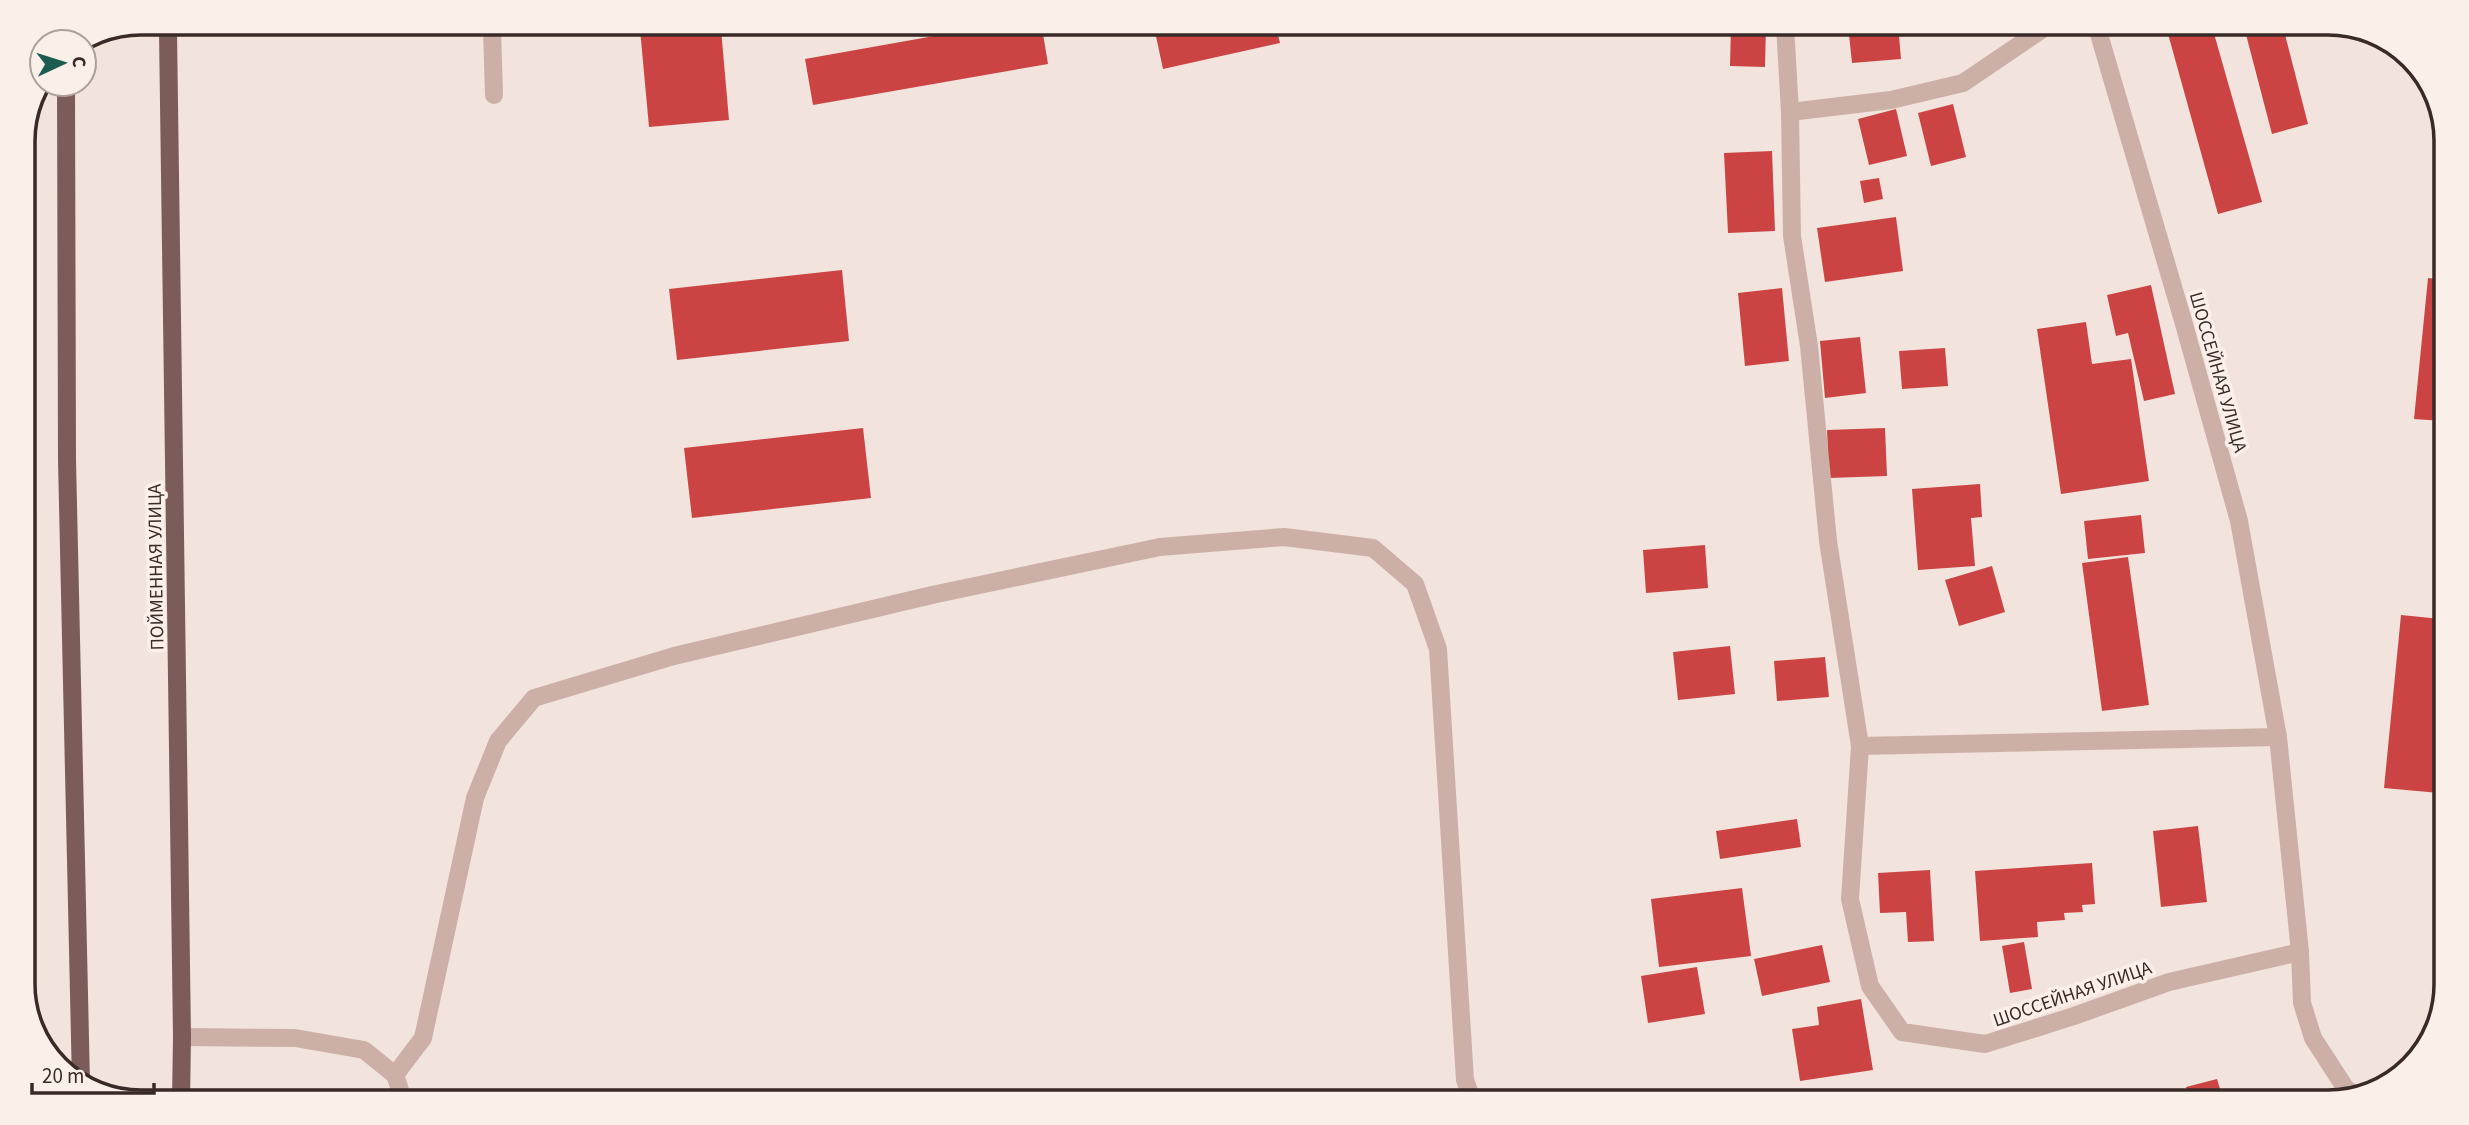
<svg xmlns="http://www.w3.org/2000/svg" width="2469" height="1125" font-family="'Source Sans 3',sans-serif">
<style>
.building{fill:#cb4443}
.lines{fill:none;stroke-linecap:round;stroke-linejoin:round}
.minor{stroke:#ccb0a8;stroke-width:18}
.major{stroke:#7b5c59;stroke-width:18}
.labels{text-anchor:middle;stroke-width:7;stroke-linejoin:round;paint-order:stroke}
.street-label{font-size:19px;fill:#392a28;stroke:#fbefea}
.rim{fill:none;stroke:#392a28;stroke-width:3.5}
</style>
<rect width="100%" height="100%" fill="#f3e3dd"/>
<g class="building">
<path d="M2165 23H2211L2262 202 2218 214Z"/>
<path d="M2243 23H2282L2308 124 2272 134Z"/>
<path d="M1898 24 1901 59 1852 63 1848 25Z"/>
<path d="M1731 25H1766L1765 67 1730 66Z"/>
<path d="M1154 27H1276L1280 43 1163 69Z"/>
<path d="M979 28H1042L1048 64 813 105 805 59Z"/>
<path d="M640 29H721L729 120 649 127Z"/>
<path d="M1953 104 1966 157 1931 166 1918 113Z"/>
<path d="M1896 109 1907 156 1869 165 1858 119Z"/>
<path d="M1772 151 1775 231 1728 233 1724 153Z"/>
<path d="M1879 178 1883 199 1864 203 1860 181Z"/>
<path d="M1896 217 1903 271 1825 282 1817 228Z"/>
<path d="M842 270 849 341 677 360 669 289Z"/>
<path d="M2428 278 2445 280 2443 421 2414 419Z"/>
<path d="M2151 285 2175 394 2144 401 2128 333 2116 336 2107 295Z"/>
<path d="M1782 288 1789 361 1745 366 1738 293Z"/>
<path d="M2086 322 2092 364 2131 359 2149 481 2061 494 2037 329Z"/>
<path d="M1860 337 1866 393 1825 398 1820 341Z"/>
<path d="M1945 348 1948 386 1902 389 1899 351Z"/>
<path d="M863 428 871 498 692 518 684 448Z"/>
<path d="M1885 428 1887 476 1829 478 1827 430Z"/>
<path d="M1980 484 1982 517 1971 518 1975 566 1918 570 1912 489Z"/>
<path d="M2141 515 2145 553 2088 559 2084 521Z"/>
<path d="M1705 545 1708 588 1646 593 1643 550Z"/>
<path d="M2128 557 2149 705 2102 711 2082 563Z"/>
<path d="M1992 566 2005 612 1959 626 1945 580Z"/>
<path d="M2401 615 2441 619 2439 793 2384 788Z"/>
<path d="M1730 646 1735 694 1678 700 1673 652Z"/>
<path d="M1825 657 1829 697 1777 701 1774 661Z"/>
<path d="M1797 819 1801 847 1720 859 1716 831Z"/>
<path d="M2198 826 2207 902 2161 907 2153 831Z"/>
<path d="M2092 863 2095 904 2082 905 2083 912 2064 913 2065 920 2037 922 2038 937 1980 941 1975 871Z"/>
<path d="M1930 870 1934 941 1908 942 1906 912 1880 913 1878 873Z"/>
<path d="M1742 888 1751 956 1659 967 1651 899Z"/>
<path d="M2024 942 2032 989 2010 993 2002 946Z"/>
<path d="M1822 945 1830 982 1762 996 1754 959Z"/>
<path d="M1697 967 1705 1014 1648 1023 1641 976Z"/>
<path d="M1861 999 1873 1070 1800 1081 1792 1029 1819 1025 1817 1007Z"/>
<path d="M2217 1079 2224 1102H2190L2186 1087Z"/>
</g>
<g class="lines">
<g class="minor">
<path d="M2096 24 2184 324 2239 521 2278 737 2300 952 2302 1003 2313 1038 2346 1089 2354 1094"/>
<path d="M1785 25 1790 112 1792 236 1809 346 1828 541 1860 746 1850 899 1870 986 1902 1032 1985 1044 2074 1016 2169 982 2300 952"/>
<path d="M492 30 494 95"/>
<path d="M1790 112 1891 100 1963 83 2050 24"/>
<path d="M1860 746 2278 737"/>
<path d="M182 1037 295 1038 364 1050 395 1075 404 1102"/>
<path d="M395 1075 423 1038 475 798 498 741 534 698 674 656 932 595 1160 547 1284 537 1373 548 1415 584 1438 649 1465 1080 1473 1102"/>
</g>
<g class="major">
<path d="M168 31 182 1037 181 1102"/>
<path d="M66 84 67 460 81 1083"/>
</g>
</g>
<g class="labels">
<g class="street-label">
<text transform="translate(2219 372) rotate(74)" y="7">ШОССЕЙНАЯ УЛИЦА</text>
<text transform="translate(155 567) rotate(-91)" y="7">ПОЙМЕННАЯ УЛИЦА</text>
<text transform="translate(2072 993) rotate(-19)" y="7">ШОССЕЙНАЯ УЛИЦА</text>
</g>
</g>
<path d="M0 0H2469V1125H0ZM141 35H2328A106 106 0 0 1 2434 141V984A106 106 0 0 1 2328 1090H141A106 106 0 0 1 35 984V141A106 106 0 0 1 141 35Z" fill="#fbefea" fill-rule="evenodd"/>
<path class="rim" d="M141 35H2328A106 106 0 0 1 2434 141V984A106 106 0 0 1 2328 1090H141A106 106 0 0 1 35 984V141A106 106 0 0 1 141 35Z"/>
<g transform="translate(63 63) rotate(86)"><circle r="33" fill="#fbefea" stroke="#ada09c" stroke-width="2"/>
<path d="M0-5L12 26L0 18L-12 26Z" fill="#1c5c51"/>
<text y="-10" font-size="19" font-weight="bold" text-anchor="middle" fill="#392a28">С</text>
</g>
<path d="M32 1083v10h122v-10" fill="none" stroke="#392a28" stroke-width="3.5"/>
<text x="42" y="1083" font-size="21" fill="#392a28" stroke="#fbefea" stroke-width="5" paint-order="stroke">20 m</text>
</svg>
